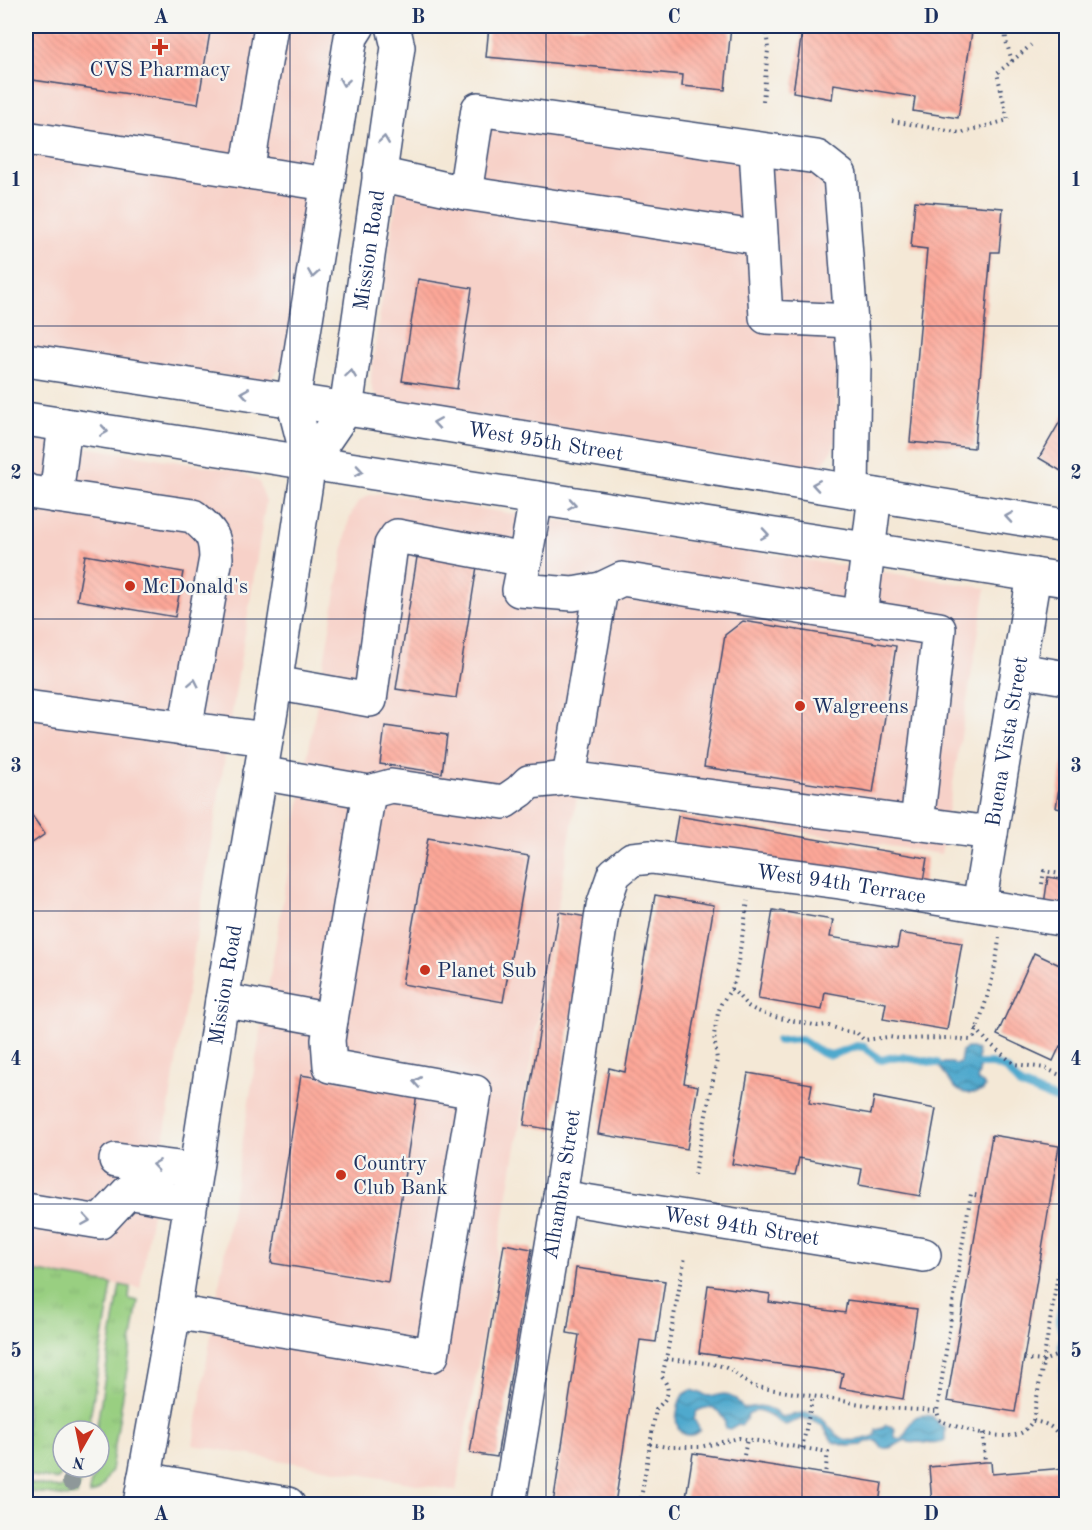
<svg xmlns="http://www.w3.org/2000/svg" width="1092" height="1530" font-family="'Old Standard TT',serif">
<style>
.built{fill:#f7d1c8}
.grass{fill:url(#grass-tufts);stroke:#5a7f70;stroke-width:1.5}
.water{fill:url(#water-waves);stroke:#356c96;stroke-width:1.5}
.lines{fill:none;stroke-linecap:round;stroke-linejoin:round}
.stream{stroke:#4fa9cd;stroke-width:8}
.building{fill:url(#building-back-hatch)}
.minor-casing{stroke:#3c4b70;stroke-width:36}
.major-casing{stroke:#3c4b70;stroke-width:36}
.path{stroke:#3c4b70;stroke-width:4;stroke-dasharray:1.5 4.5;stroke-linecap:butt}
.minor{stroke:#fff;stroke-width:33}
.major{stroke:#fff;stroke-width:33}
.tree{fill:#8e9899}
.oneway{stroke:#8d97ae}
.grid{fill:none;stroke:#1b2f5e;stroke-width:1.5;stroke-opacity:0.55}
.poi-dot{fill:#c8321e;stroke:#f6f6f2;stroke-width:2}
.labels{text-anchor:middle;stroke-width:4.5;stroke-linejoin:round;paint-order:stroke}
.poi-label{font-size:21px;fill:#1b2f5e;stroke:#f6f6f2;text-anchor:start}
.street-label{font-size:21px;fill:#1b2f5e;stroke:#f6f6f2}
.neatline{fill:none;stroke:#1b2f5e;stroke-width:2}
.grid-label{font-size:20px;text-anchor:middle;font-weight:bold;fill:#1b2f5e}
</style>
<defs>
<pattern id="grass-tufts" width="24" height="20" patternUnits="userSpaceOnUse" patternTransform="scale(1.5)"><rect width="24" height="20" fill="#99cf81"/><path d="M3 7l-1-3M5 7V3M7 7l1-3M15 17l-1-3M17 17v-4M19 17l1-3" fill="none" stroke="#83b272"/></pattern>
<pattern id="water-waves" width="16" height="10" patternUnits="userSpaceOnUse" patternTransform="scale(1.5)"><rect width="16" height="10" fill="#4fa9cd"/><path d="M0 5q4-4 8 0t8 0" fill="none" stroke="#418aaa"/></pattern>
<pattern id="building-back-hatch" width="6" height="6" patternUnits="userSpaceOnUse" patternTransform="scale(1.5)"><rect width="6" height="6" fill="#fda798"/><path d="M-1 5l2 2M0 0l6 6M5-1l2 2" fill="none" stroke="#d89085"/></pattern>
</defs>
<rect width="100%" height="100%" fill="#f6f6f2"/>
<filter id="ink" filterUnits="userSpaceOnUse"><feTurbulence type="fractalNoise" baseFrequency=".0167" numOctaves="2"/><feDisplacementMap in="SourceGraphic" scale="12" xChannelSelector="R" yChannelSelector="G"/><feConvolveMatrix kernelMatrix="1 2 1 2 8 2 1 2 1" color-interpolation-filters="sRGB"/></filter>
<filter id="wash" filterUnits="userSpaceOnUse"><feTurbulence type="fractalNoise" baseFrequency=".008" numOctaves="4" result="noise"/><feDisplacementMap in="SourceGraphic" scale="24" xChannelSelector="R" yChannelSelector="G"/><feGaussianBlur stdDeviation="1.35" result="paint"/><feColorMatrix in="noise" values="0 0 0 0 0 0 0 0 0 0 0 0 0 0 0 0 0 1.4 0 .05"/><feComposite in="paint" operator="in"/></filter>
<g filter="url(#wash)">
<rect width="100%" height="100%" fill="#f4e8d6"/>
<g class="built">
<path d="M26 26H335L284 365 269 381 26 351Z"/>
<path d="M501 122 818 171 834 188 837 433 833 449 824 462 815 466 799 468 381 400 373 392 371 384V374L398 187 472 200 488 129Z"/>
<path d="M26 438 239 471 259 482 266 501 140 1288 26 1270Z"/>
<path d="M381 493 986 588 941 854 577 797 456 1491 193 1445 261 1028 348 523 353 510 358 502 369 495Z"/>
</g>
<g class="grass">
<path d="M26 1270 112 1284 88 1431H63V1467H65L60 1477 57 1480 26 1475Z"/>
<path d="M120 1285 130 1287 129 1299 138 1301 111 1470C106 1480 102 1491 90 1495 88 1482 95 1478 98 1467H99V1431H96Z"/>
<path d="M74 1467H89L87 1471 81 1478 77 1496 66 1497 26 1491V1482L59 1488 63 1487 70 1472Z"/>
</g>
<g class="water">
<path d="M967 1048H972L977 1050C979 1055 977 1058 978 1063 979 1070 980 1073 977 1080L979 1082 983 1083 985 1087 983 1091C954 1100 951 1081 937 1063H951L956 1064 960 1063 962 1051Z"/>
<path d="M692 1390 708 1396 725 1394 736 1399 743 1409C762 1404 766 1405 782 1417 789 1416 798 1413 805 1413 828 1413 829 1436 847 1440 857 1442 866 1438 875 1436L876 1430 883 1428 886 1425 893 1427 895 1429 894 1435 896 1438 902 1439C912 1424 909 1412 932 1416L940 1425 945 1427V1440C936 1446 929 1443 919 1442 915 1442 912 1443 908 1442L907 1440C898 1442 893 1450 882 1448L877 1441 866 1442 862 1445 847 1446 833 1442 823 1426 814 1421 803 1418 786 1425C774 1421 760 1405 748 1414L747 1418 742 1425 738 1424 730 1429 725 1428C726 1417 718 1407 706 1408 703 1408 700 1410 697 1411L694 1419 700 1430C691 1439 680 1436 677 1424 675 1418 679 1400 683 1395 685 1393 690 1391 692 1390Z"/>
</g>
<g class="lines">
<g class="stream">
<path d="M778 1041 800 1039 822 1053 831 1055 857 1046 864 1047 879 1059 882 1060 889 1058 902 1057 937 1063"/>
<path d="M978 1064H992L1006 1069 1020 1085 1066 1103"/>
<path d="M1066 1261 1063 1281V1302L1059 1320 1063 1336 1062 1345 1065 1361 1063 1377 1066 1382"/>
</g>
</g>
<g id="blocks">
<g class="building">
<path d="M26 26H211L198 104 26 79Z"/>
<path d="M489 26H731L725 90 682 86 683 75 486 57Z"/>
<path d="M803 26H878L918 31 919 26H973L958 118 913 111 915 97 834 84 832 99 793 92Z"/>
<path d="M915 201 1003 208 999 252H991L974 448 910 442 927 249 911 247Z"/>
<path d="M418 279 472 288 457 389 402 381Z"/>
<path d="M1066 411V474L1039 458Z"/>
<path d="M418 551 478 560 456 698 396 689Z"/>
<path d="M85 555 183 572 175 617 77 600Z"/>
<path d="M743 621 896 646 873 793 704 767 725 635Z"/>
<path d="M385 726 447 735 442 773 380 764Z"/>
<path d="M1065 748 1066 749V810L1056 808Z"/>
<path d="M26 807 45 834 28 846 27 855H26Z"/>
<path d="M678 816 927 858 922 887 673 845Z"/>
<path d="M428 838 529 856 503 1002 402 984Z"/>
<path d="M1048 877 1066 880V907L1044 904Z"/>
<path d="M655 895 714 905 684 1083 698 1086 687 1149 598 1134 609 1068 625 1072Z"/>
<path d="M773 910 833 920 830 937 897 948 900 933 962 943 947 1030 883 1019 886 1003 825 992 822 1010 758 999Z"/>
<path d="M559 912 587 917 553 1130 524 1125Z"/>
<path d="M1034 953 1066 968V1049L1060 1046 1053 1061 997 1035Z"/>
<path d="M748 1073 812 1084 809 1103 871 1114 874 1097 936 1109 920 1196 859 1185 862 1169 799 1158 795 1175 732 1164Z"/>
<path d="M301 1075 417 1094 388 1282 271 1263Z"/>
<path d="M992 1135 1059 1146 1015 1412 947 1401Z"/>
<path d="M504 1244 532 1249 497 1457 470 1453Z"/>
<path d="M576 1268 665 1281 656 1342 640 1340 615 1504H553L579 1335 567 1333Z"/>
<path d="M708 1285 770 1294 769 1302 845 1313 847 1300 917 1309 903 1399 840 1388 843 1373 699 1353Z"/>
<path d="M693 1453 882 1483 879 1504H685Z"/>
<path d="M985 1462H991L992 1474 1066 1468V1504H932L929 1467Z"/>
</g>
</g>
</g>
<g filter="url(#ink)">
<use href="#blocks" fill-opacity="0" stroke="#3c4b70" stroke-width="1.5"/>
<g class="lines">
<g class="minor-casing">
<g id="minor">
<path d="M26 138 327 184"/>
<path d="M756 149 766 317 851 321"/>
<path d="M247 172 271 26"/>
<path d="M379 174 465 193 478 109 817 157 840 175 854 364 852 491"/>
<path d="M465 193 761 238"/>
<path d="M26 490 29 492 193 516C211 532 215 534 216 558L185 729"/>
<path d="M56 496 65 425"/>
<path d="M525 560 536 498"/>
<path d="M860 616 875 495"/>
<path d="M1019 670 1066 678"/>
<path d="M275 683 370 700 391 545 397 536 525 560 519 590 573 594 601 589 622 579 939 629 917 823"/>
<path d="M26 707 266 739"/>
<path d="M260 773 369 792 391 786 504 802 520 791 529 782 569 778 991 833"/>
<path d="M569 778 601 589"/>
<path id="s1" d="M979 905 1034 575"/>
<path d="M222 1000 331 1020 369 792"/>
<path d="M116 1160 195 1170"/>
<path id="s2" d="M560 1197 924 1255"/>
<path d="M26 1210 100 1222 128 1192 190 1203"/>
<path d="M174 1312 432 1355 475 1092 330 1066 328 1040 331 1020"/>
<path d="M144 1479 288 1504"/>
<path id="s3" d="M509 1504 560 1197 603 906 614 874 632 859 651 857 840 882 1066 920"/>
</g>
</g>
<g class="major-casing">
<g id="major">
<path id="s4" d="M26 360 373 413 1066 526"/>
<path d="M26 419 1066 580"/>
<path id="s5" d="M309 463 346 409 398 47 393 26"/>
<path id="s6" d="M140 1504 174 1312 222 1000 271 711 309 463 293 401 351 37 358 26"/>
</g>
</g>
<g class="path">
<path d="M1012 61 1031 45"/>
<path d="M763 101 768 50 766 26"/>
<path d="M892 121 960 133 1008 120 997 73 1012 61 1006 41 1005 26"/>
<path d="M1042 884 1044 871 1066 875"/>
<path d="M731 989C737 993 743 1002 748 1006 769 1019 795 1020 818 1026L826 1025 844 1031 857 1033 864 1040 889 1037 902 1039 949 1038 970 1040 974 1037C985 1005 996 973 999 938"/>
<path d="M976 1029 989 1043 1014 1064 1045 1068 1066 1078"/>
<path d="M694 1175 717 1060 714 1035 718 1013 721 1004 731 989 735 980 748 901"/>
<path d="M982 1197 971 1194C958 1266 948 1339 937 1411L939 1419 941 1421C959 1428 1001 1441 1018 1434 1025 1432 1028 1427 1033 1421L1066 1228"/>
<path d="M666 1359C683 1361 710 1362 724 1367 737 1372 744 1384 757 1387L885 1408 937 1411"/>
<path d="M1024 1359 1043 1361 1066 1352"/>
<path d="M1033 1421C1064 1426 1060 1441 1065 1468"/>
<path d="M983 1433 985 1462"/>
<path d="M650 1444 667 1447H700L739 1438 828 1452 825 1474"/>
<path d="M802 1448 813 1396"/>
<path d="M743 1461 747 1439"/>
<path d="M640 1504 656 1409C668 1398 672 1391 662 1377L666 1359 685 1257"/>
</g>
<use href="#minor" class="minor"/>
<use href="#major" class="major"/>
</g>
<circle class="tree" cx="71" cy="1482" r="9"/>
<defs><path id="oneway-chevron" d="M-2-3.5L2.5 0L-2 3.5" fill="none" stroke-width="1.6" stroke-linecap="round" stroke-linejoin="round" transform="scale(1.5)"/></defs>
<g class="oneway">
<use href="#oneway-chevron" transform="translate(344 82) rotate(99)"/>
<use href="#oneway-chevron" transform="translate(384 140) rotate(-82)"/>
<use href="#oneway-chevron" transform="translate(313 274) rotate(99)"/>
<use href="#oneway-chevron" transform="translate(351 374) rotate(-82)"/>
<use href="#oneway-chevron" transform="translate(245 393) rotate(-171)"/>
<use href="#oneway-chevron" transform="translate(437 423) rotate(-171)"/>
<use href="#oneway-chevron" transform="translate(104 431) rotate(9)"/>
<use href="#oneway-chevron" transform="translate(359 471) rotate(9)"/>
<use href="#oneway-chevron" transform="translate(816 485) rotate(-171)"/>
<use href="#oneway-chevron" transform="translate(572 504) rotate(9)"/>
<use href="#oneway-chevron" transform="translate(1009 517) rotate(-171)"/>
<use href="#oneway-chevron" transform="translate(765 534) rotate(9)"/>
<use href="#oneway-chevron" transform="translate(194 683) rotate(-79)"/>
<use href="#oneway-chevron" transform="translate(417 1082) rotate(-170)"/>
<use href="#oneway-chevron" transform="translate(156 1165) rotate(-172)"/>
<use href="#oneway-chevron" transform="translate(86 1220) rotate(9)"/>
</g>
</g>
<path class="grid" d="M290 26V1504M546 26V1504M802 26V1504M26 326H1066M26 619H1066M26 911H1066M26 1204H1066"/>
<g class="poi-dot">
<path d="M157 38h6v6h6v6h-6v6h-6v-6h-6v-6h6z"/>
<circle cx="130" cy="586" r="6"/>
<circle cx="800" cy="706" r="6"/>
<circle cx="425" cy="970" r="6"/>
<circle cx="341" cy="1175" r="6"/>
</g>
<g class="labels">
<g class="poi-label">
<text x="160" y="76" text-anchor="middle">CVS Pharmacy</text>
<text x="142" y="593">McDonald's</text>
<text x="812" y="713">Walgreens</text>
<text x="437" y="977">Planet Sub</text>
<text x="353" y="1170">Country<tspan x="353" dy="24">Club Bank</tspan></text>
</g>
<g class="street-label">
<text dy="7" stroke="none"><textPath href="#s5" startOffset="226">Mission Road</textPath></text>
<text dy="7" stroke="none"><textPath href="#s4" startOffset="526">West 95th Street</textPath></text>
<text dy="7" stroke="none"><textPath href="#s1" startOffset="166">Buena Vista Street</textPath></text>
<text dy="7" stroke="none"><textPath href="#s3" startOffset="874">West 94th Terrace</textPath></text>
<text dy="7" stroke="none"><textPath href="#s6" startOffset="526">Mission Road</textPath></text>
<text dy="7" stroke="none"><textPath href="#s3" startOffset="324">Alhambra Street</textPath></text>
<text dy="7" stroke="none"><textPath href="#s2" startOffset="184">West 94th Street</textPath></text>
</g>
</g>
<rect width="1092" height="1530" fill="none" stroke="#f6f6f2" stroke-width="66"/>
<g transform="translate(81 1449) rotate(189)"><circle r="28" fill="#f6f6f2" stroke="#9ea6b7" stroke-width="1.5"/>
<path d="M0-4.5L10 22L0 15L-10 22Z" fill="#c8321e"/>
<text y="-9" font-size="16" font-weight="bold" text-anchor="middle" fill="#1b2f5e">N</text>
</g>
<rect x="33" y="33" width="1026" height="1464" class="neatline"/>
<g class="grid-label">
<text x="161" y="23">A</text>
<text x="418" y="23">B</text>
<text x="674" y="23">C</text>
<text x="931" y="23">D</text>
<text x="16" y="186">1</text>
<text x="1076" y="186">1</text>
<text x="16" y="479">2</text>
<text x="1076" y="479">2</text>
<text x="16" y="772">3</text>
<text x="1076" y="772">3</text>
<text x="16" y="1065">4</text>
<text x="1076" y="1065">4</text>
<text x="16" y="1357">5</text>
<text x="1076" y="1357">5</text>
<text x="161" y="1520">A</text>
<text x="418" y="1520">B</text>
<text x="674" y="1520">C</text>
<text x="931" y="1520">D</text>
</g>
</svg>
